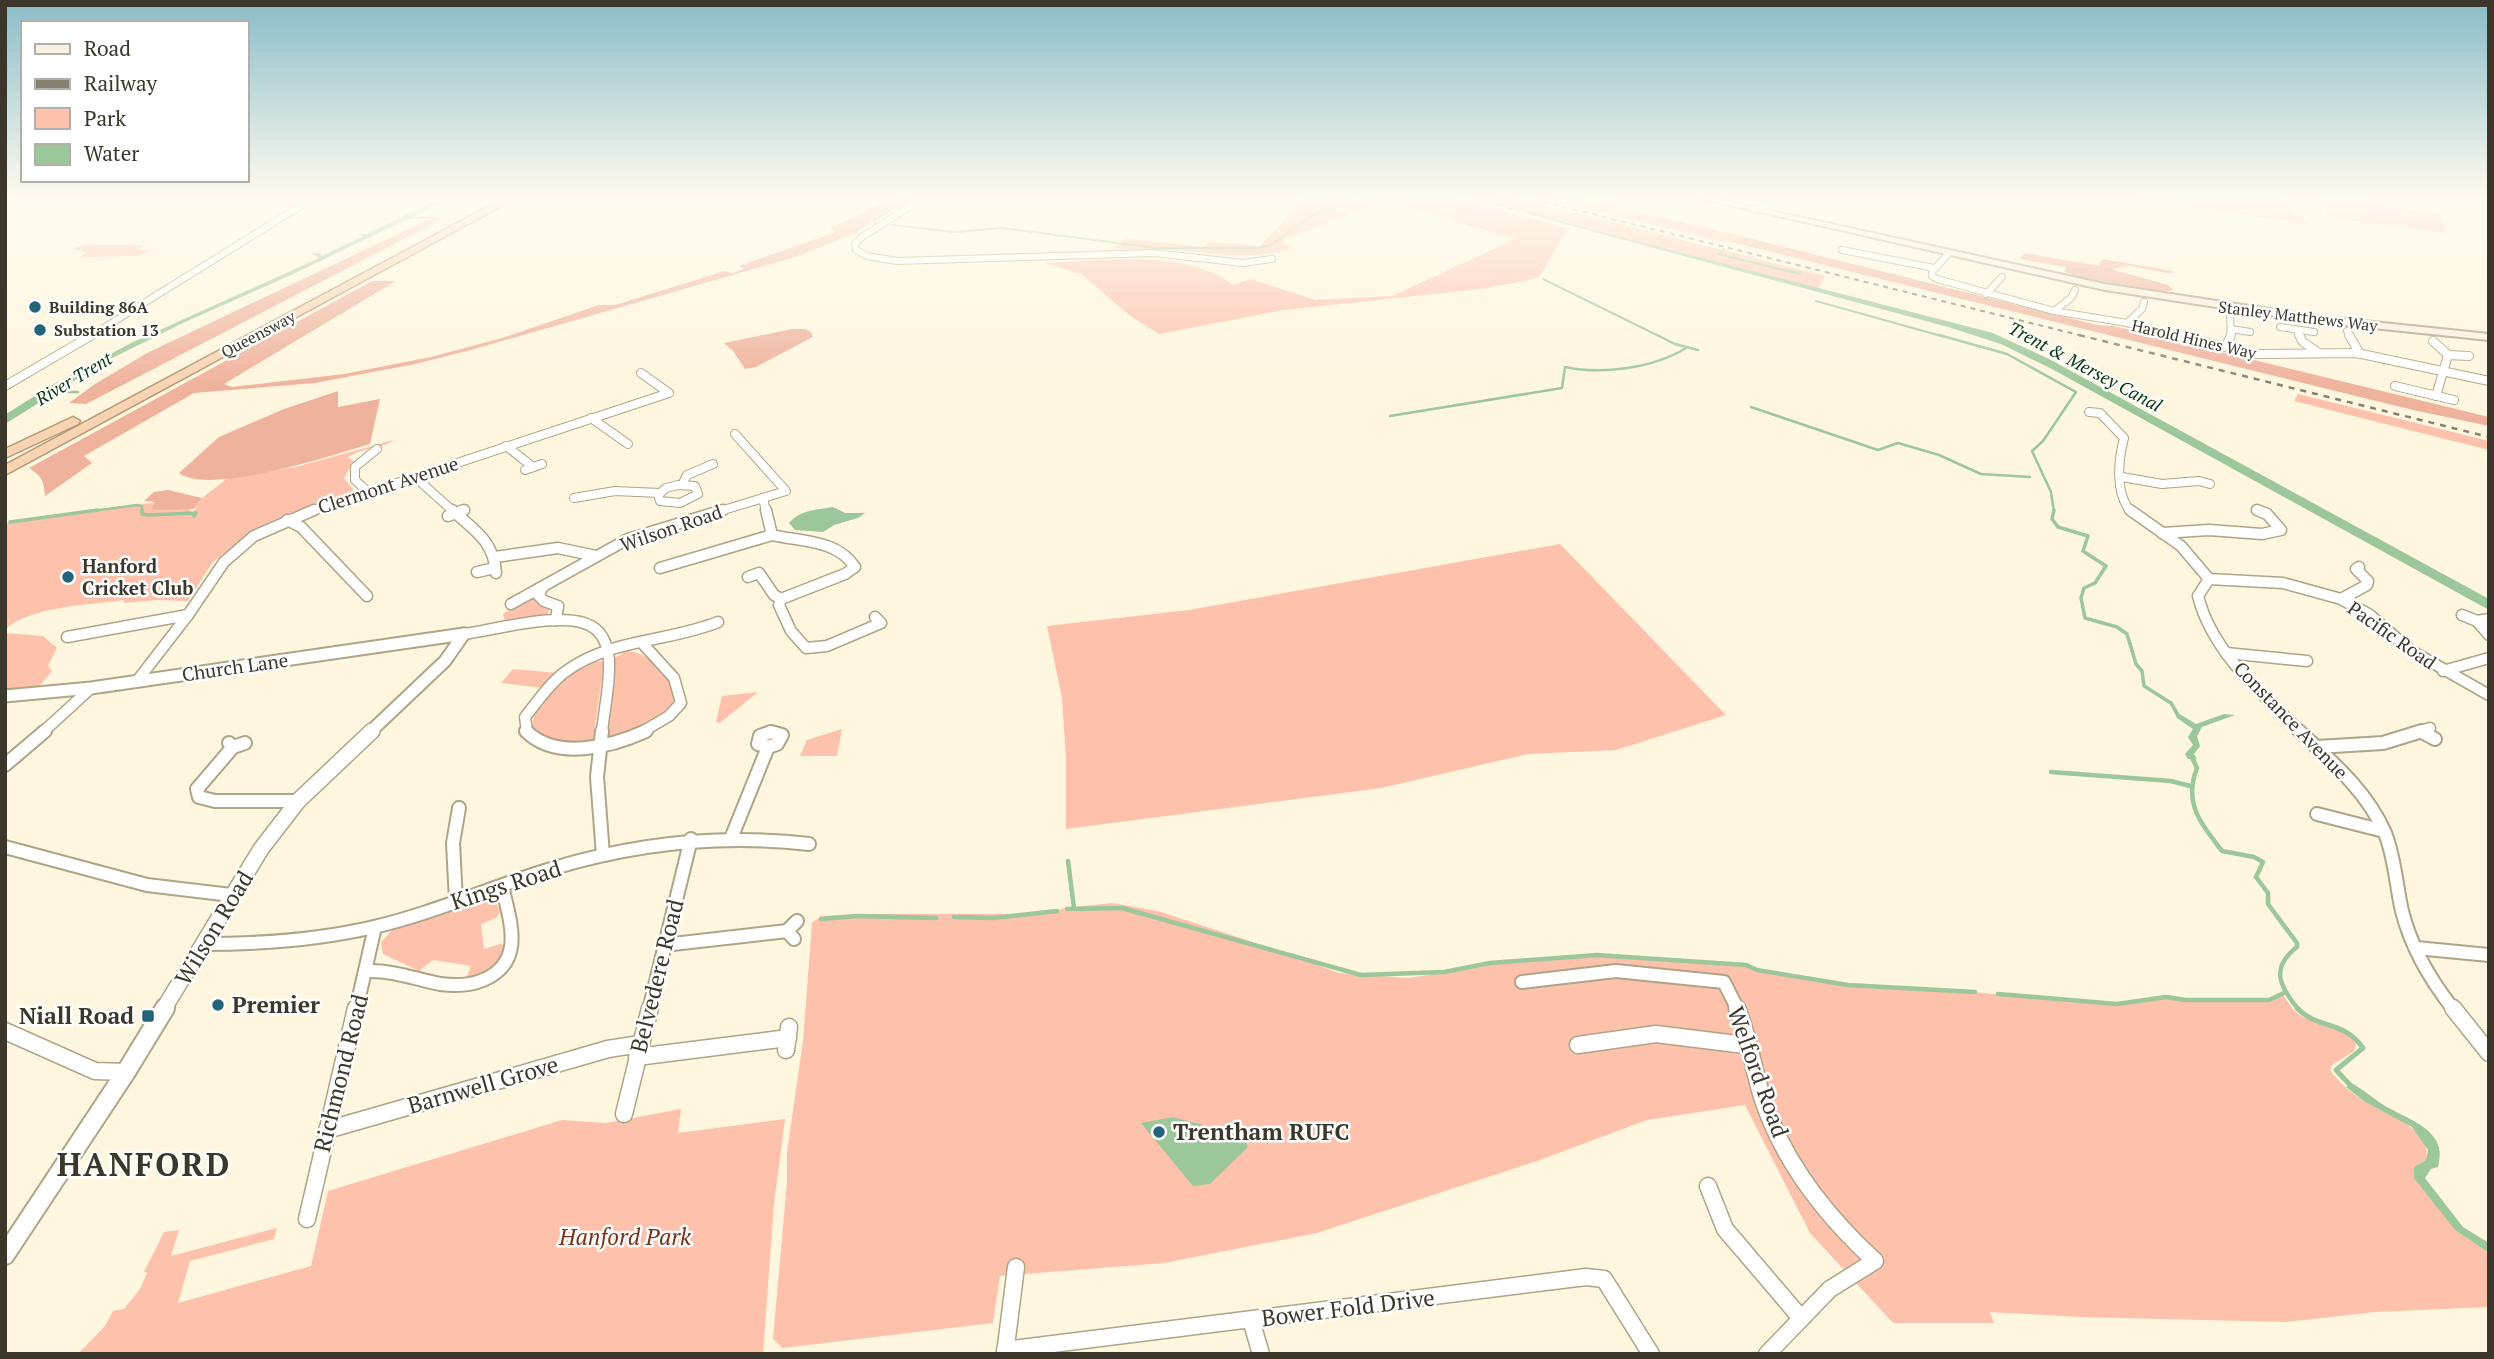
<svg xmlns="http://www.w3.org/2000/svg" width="2494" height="1359" font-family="'PT Serif',serif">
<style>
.green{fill:#fec1ac}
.forest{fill:#efb29d}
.water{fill:#9cc79b}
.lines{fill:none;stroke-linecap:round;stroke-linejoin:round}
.stream-far4{stroke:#9cc79b;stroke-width:2}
.stream-far3{stroke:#9cc79b;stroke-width:2.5}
.stream-far2{stroke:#9cc79b;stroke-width:3.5}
.stream-far1{stroke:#9cc79b;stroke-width:4.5}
.stream{stroke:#9cc79b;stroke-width:5}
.minor-far4-casing{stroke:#aea488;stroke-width:8}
.minor-far3-casing{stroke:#aea488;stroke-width:10}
.minor-far2-casing{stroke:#aea488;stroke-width:13}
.minor-far1-casing{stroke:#aea488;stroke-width:16}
.minor-casing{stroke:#aea488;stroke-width:19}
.tertiary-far2-casing{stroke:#aea488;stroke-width:15}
.tertiary-far1-casing{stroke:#aea488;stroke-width:18}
.tertiary-casing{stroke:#aea488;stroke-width:22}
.secondary-casing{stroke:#aea488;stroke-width:4}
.trunk-casing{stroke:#b59776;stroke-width:3}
.minor-far4{stroke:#fff;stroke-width:6}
.minor-far3{stroke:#fff;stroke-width:8}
.minor-far2{stroke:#fff;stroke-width:10}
.minor-far1{stroke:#fff;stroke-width:12}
.minor{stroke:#fff;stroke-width:16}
.tertiary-far2{stroke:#fff;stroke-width:11}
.tertiary-far1{stroke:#fff;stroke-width:15}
.tertiary{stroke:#fff;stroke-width:18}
.secondary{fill:#fdefe2;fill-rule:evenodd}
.trunk{fill:#f8d4b2;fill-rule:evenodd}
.rail-far1{stroke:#868070;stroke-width:2;stroke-dasharray:5 5;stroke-linecap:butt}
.rail{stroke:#868070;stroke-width:2.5;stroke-dasharray:6 6;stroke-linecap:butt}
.poi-dot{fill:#246479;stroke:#fff;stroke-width:2.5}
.labels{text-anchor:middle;stroke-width:5;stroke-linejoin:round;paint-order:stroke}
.far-poi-label{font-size:16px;font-weight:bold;fill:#3b372b;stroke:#fff;text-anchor:start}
.far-street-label{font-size:16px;fill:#3b372b;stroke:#fff}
.far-water-label{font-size:18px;font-style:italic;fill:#07360c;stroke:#fff}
.street-label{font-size:19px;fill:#3b372b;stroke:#fff}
.poi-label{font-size:19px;font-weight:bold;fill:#3b372b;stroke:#fff;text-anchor:start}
.near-street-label{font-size:23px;fill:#3b372b;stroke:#fff}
.near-poi-label{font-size:23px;font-weight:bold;fill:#3b372b;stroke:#fff;text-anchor:start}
.near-park-label{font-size:23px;font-style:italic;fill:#7a3218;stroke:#fff}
.near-district-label{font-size:32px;font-weight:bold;letter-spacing:2px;fill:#3b372b;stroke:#fff}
</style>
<rect width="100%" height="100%" fill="#fef6de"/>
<g class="green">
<path d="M1306 197H1454L1567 228 1540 276 1530 280 1480 289 1284 310 1159 334 1129 315 1081 274 1044 263C1100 261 1186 248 1233 285L1251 279 1315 300 1392 296 1516 239 1385 201 1288 238 1281 244 1292 247C1255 262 1211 252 1173 250 1153 248 1133 249 1113 249L1126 239 1203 247 1208 242 1260 246Z"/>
<path d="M1479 197H1511L1825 276 1818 288 1583 227Z"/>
<path d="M1539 197H1576L1745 237 1735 243 1724 242Z"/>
<path d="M2112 197H2279L2289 209 2309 224Z"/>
<path d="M2323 199 2439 214 2447 233 2327 217Z"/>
<path d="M85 245H145L137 250H154L137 256 79 257 87 252 72 249Z"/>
<path d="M2298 394 2489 441V450L2294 401Z"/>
<path d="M394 440C380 450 360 447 348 458L354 461 344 478 353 489 352 492 293 512 246 535 212 563 188 601 156 600 124 603V600C92 605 28 606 5 630V525L11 521 183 499 192 514 202 498 228 478 296 467Z"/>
<path d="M1560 544 1726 715 1616 750 1528 754 1381 788 1066 829V759L1062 698 1047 626 1189 610Z"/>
<path d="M531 595 550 607 548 614 505 622 503 614Z"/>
<path d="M5 633 43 636 57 648 48 666 52 671 35 691 5 692Z"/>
<path d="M627 651C649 652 677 677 674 701 664 717 628 737 609 740L603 737 614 658Z"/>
<path d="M601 661 604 664 593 740C579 751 543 740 532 727 533 701 576 665 601 661Z"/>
<path d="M513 669 557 673 543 688 501 683Z"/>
<path d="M758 692 720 723 716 722 722 696Z"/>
<path d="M842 729 837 756H800L807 740Z"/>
<path d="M494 896 500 912 496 918 481 924 484 949 500 944 506 946C502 966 488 974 470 979L467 976 471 966 433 960 419 971 383 954 381 942 397 925Z"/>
<path d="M1112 903 1158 911 1277 950 1339 973 1408 978 1482 967 1481 962 1597 955 1746 965 1757 970 1848 985 1975 992 2030 998 2044 996 2104 1004 2166 997 2186 1000 2254 1001 2269 1000 2283 994C2287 1001 2291 1008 2297 1013 2314 1028 2347 1022 2356 1045L2354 1051 2332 1065 2330 1070C2339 1083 2354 1095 2367 1103 2388 1116 2433 1128 2426 1160L2414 1167 2455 1230 2489 1253V1307L2376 1312 2285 1322 2079 1317 1990 1312 1994 1323H1893L1810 1233 1745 1105 1647 1120 1537 1161 1317 1233 1164 1263 1000 1276 993 1323 783 1348 773 1339 787 1182V1152L803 1041 812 923 821 916 858 914H1043L1065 908Z"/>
<path d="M681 1109 678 1133 785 1119 774 1204 763 1354H78L105 1326 113 1311 124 1309 140 1289 147 1273 144 1272 164 1232 179 1230 171 1256 277 1228 274 1239 190 1261 178 1303 311 1266 328 1191 562 1120 606 1123Z"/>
</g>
<g class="forest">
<path d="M895 197H916L898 209 897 205 889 204 895 207 869 218 896 210 879 217 855 233 795 257 471 350 415 364 315 383 194 393 84 456 92 463 45 496C44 481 42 476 29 468L372 281H396L224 384 232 387 344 374 431 357 502 338 599 305H615L725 271 732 273 744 269 739 266 836 232 830 228Z"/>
<path d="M432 218H444L86 404 69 403 95 384 147 353Z"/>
<path d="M1745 237 2097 325 2114 326 2489 417V426L2413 410 1735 243Z"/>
<path d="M2025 253 2099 266 2102 259 2173 271 2172 274 2130 266 2111 269 2168 285 2173 290 2164 292 2078 277 2065 272 2066 267 2019 259Z"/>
<path d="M792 329H805L811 332 813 337 756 367 745 369 733 351 724 343Z"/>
<path d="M338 391V407L380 399 370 444C333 455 209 496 179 473L219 437 284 409Z"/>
<path d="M168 490 202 498 194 509 157 510 152 509 155 502 144 501 154 492Z"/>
</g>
<g class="water">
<path d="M443 197H451L413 217H443L408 219 291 275 185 322 104 362 5 424 6 414 54 384 131 343 319 258 312 253H320L322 256 363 236 359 234H366Z"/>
<path d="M1464 197H1479L1583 227 1993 333 2049 359 2489 599V610L2052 369 2001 344 1948 327Z"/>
<path d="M833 507 845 513H865L858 518 834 525 823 532 795 530 789 523C801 509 817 510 833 507Z"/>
<path d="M2173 710 2196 724 2224 714 2235 715 2202 727 2197 736 2200 746 2194 754 2197 759H2188L2185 754 2193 745 2188 737 2193 729 2177 718Z"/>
<path d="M2353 1084C2364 1090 2374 1099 2385 1106 2409 1120 2449 1130 2438 1167L2431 1169 2425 1178 2463 1227 2489 1243V1253L2455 1230 2414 1178V1167L2426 1160 2428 1150 2412 1127 2365 1102 2346 1087Z"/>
<path d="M1173 1117 1243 1136 1248 1147 1210 1184 1193 1186 1141 1123Z"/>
</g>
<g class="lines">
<g class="stream-far4">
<path d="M1411 197H1427"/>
<path d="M875 224 874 221 896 206 889 204"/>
<path d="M892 225 955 232 1002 228 1155 248H1259L1273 244 1311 216 1363 197"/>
<path d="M1724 249 1718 254 1800 274"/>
<path d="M1543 279 1661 337"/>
<path d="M1816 301 1945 337"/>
</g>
<g class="stream-far3">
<path d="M1657 335 1675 344 1698 350"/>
<path d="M1939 335 2007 354 2076 392 2043 441 2032 451 2051 492 2054 512"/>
<path d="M52 392H78"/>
<path d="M1751 407 1878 450 1898 443 1939 455 1981 474 2030 477"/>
<path d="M1390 416 1562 388 1565 367C1602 375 1654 368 1686 348"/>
<path d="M85 512 137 505 142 506V512"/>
</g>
<g class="stream-far2">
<path d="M142 510V514L148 515 196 513 194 516"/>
<path d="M2054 510 2052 519 2058 527 2088 536 2083 551 2106 566 2095 583 2084 588 2081 598 2085 618 2117 627 2127 634 2136 664 2142 671 2144 686 2171 703 2177 713"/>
<path d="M10 522 98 510"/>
</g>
<g class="stream-far1">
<path d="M2191 755 2197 768C2183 804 2201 823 2222 851L2254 857 2263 862 2256 877 2268 893V904L2297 943V947C2270 968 2279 986 2299 1010"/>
<path d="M2051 772 2171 781 2190 786"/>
<path d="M1068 861 1074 908"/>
<path d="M1067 909 1122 908 1361 975 1444 972 1490 963 1597 955 1746 965 1757 970 1848 985 1975 992"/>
<path d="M954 917 994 918 1057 911"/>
<path d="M821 919 858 916 936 918"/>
<path d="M1998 994 2117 1004 2166 997 2186 1000H2269L2286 992"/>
</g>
<path class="stream" d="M2297 1008C2318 1030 2342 1019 2363 1048L2336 1070 2352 1087"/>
<g class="minor-far4-casing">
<g id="minor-far4">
<path d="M925 197 862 237 855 244 856 250 867 256 897 261 1154 253 1243 263 1272 259"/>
<path d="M1754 210 1781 199"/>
<path d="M1842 250 1934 268"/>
<path d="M1948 254 1932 272V276L1937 279 2054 311 2127 323 2184 337"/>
<path d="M1986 294 2002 277"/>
<path d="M2054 311 2071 298 2075 290"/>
<path d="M2230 315 2231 337"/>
<path d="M2127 323 2142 309 2144 302"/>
<path d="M2280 327 2314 332"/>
<path d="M2231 329 2250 332"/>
<path d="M2296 329 2300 337"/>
<path d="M2347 331 2350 337"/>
<path d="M89 337 315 197"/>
</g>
</g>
<g class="minor-far3-casing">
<g id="minor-far3">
<path d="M2177 335 2254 354 2357 353 2489 381"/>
<path d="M2299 335 2303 342 2319 353"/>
<path d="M2349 335 2360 354"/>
<path d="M2433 341 2448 355 2436 396"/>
<path d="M2226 346 2231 335"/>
<path d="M2448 355 2469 356"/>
<path d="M5 386 92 335"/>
<path d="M2395 386 2454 400"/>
<path d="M2089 412 2100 413 2124 438C2118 461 2115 494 2131 512"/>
<path d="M591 418 628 444"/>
<path d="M506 446 533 467"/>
<path d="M525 470 542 464"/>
<path d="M415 477 454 512"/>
<path d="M2122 477 2162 484 2199 481 2210 484"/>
<path d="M678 485 695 486 698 494 680 503 660 501 658 495 666 488Z"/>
<path d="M682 485 687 475 713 464"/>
<path d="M368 492 355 480V467L377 449"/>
<path d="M574 498 615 491 660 493"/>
<path d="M763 498 766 512"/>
<path d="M2257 510 2262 512"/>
<path d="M309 512 669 393 641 373"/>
<path d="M459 512 465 510"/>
<path d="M717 512 786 491 735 434"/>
</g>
</g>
<g class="minor-far2-casing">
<g id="minor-far2">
<path d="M452 510C474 530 494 541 496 573"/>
<path d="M766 510 772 535C802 542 836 539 855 567L845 574 781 599"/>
<path d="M2130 510 2181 546 2209 579"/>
<path d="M448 516 464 510"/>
<path d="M287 520 301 527 367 596"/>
<path d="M2162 533 2209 530 2262 534 2281 530 2267 514 2257 510"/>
<path d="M495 557 558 548 596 556"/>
<path d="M660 568 772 535"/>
<path d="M477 572 495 568"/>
<path d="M748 577 759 573 774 595 781 599 779 605 791 631 806 648 827 646 881 623 875 617"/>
<path d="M2209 579 2198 596C2212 652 2261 693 2301 732"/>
<path d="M2209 579 2283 583 2341 599 2370 615 2410 650 2489 695"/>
<path d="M543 587 538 595 544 601 558 606 556 620"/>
<path d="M2341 599 2367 585 2368 581 2356 569 2359 567"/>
<path d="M511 604 628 539 723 510"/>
<path d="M2462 615 2477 621"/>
<path d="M2489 619 2477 621 2489 635"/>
<path d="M464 634C494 630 565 610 591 626 604 633 609 649 609 663 610 685 604 710 602 732"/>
<path d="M67 637 188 615"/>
<path d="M2226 653 2307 661"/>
<path d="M2443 671 2489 658"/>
<path d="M137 681 188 615 224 562 254 536 314 510"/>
<path d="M43 732 91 688"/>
<path d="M527 732 525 717C537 702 549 684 565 672 608 639 669 642 718 622"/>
<path d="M642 732 669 716 681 703 674 678 643 644"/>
<path d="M770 732H773"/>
<path d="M2416 732 2430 728"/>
</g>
</g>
<g class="minor-far1-casing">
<g id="minor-far1">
<path d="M526 731C556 761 611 747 646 731"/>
<path d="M602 731 597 777 603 855"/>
<path d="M2299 731C2331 761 2367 791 2385 833 2395 858 2396 885 2402 911 2411 947 2431 981 2454 1010"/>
<path d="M771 732 782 735 777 744 768 747 758 744 760 736Z"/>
<path d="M2422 732 2435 739"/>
<path d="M229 743 233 747 245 743"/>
<path d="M233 747 197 789 199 797 215 801H298"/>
<path d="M2317 747 2383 743 2422 731"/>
<path d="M5 765 45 731"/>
<path d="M2317 814 2384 831"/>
<path d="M732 836 768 747"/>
<path d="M5 847 147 885 231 895"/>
<path d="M456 901 453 843 459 808"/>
<path d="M794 939 787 931 797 921"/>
<path d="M204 944C261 944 318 940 374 927 434 913 491 887 551 869 636 843 720 834 809 844"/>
<path d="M664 945 787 931"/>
<path d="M2416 948 2489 955"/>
<path d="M366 971C393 970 415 979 440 984 455 986 469 986 483 980 526 962 510 921 502 886"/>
<path d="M1522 982 1616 971 1724 982 1738 1010"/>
<path d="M356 1010 375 927"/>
<path d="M649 1010 691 839"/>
</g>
</g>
<g class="minor-casing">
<g id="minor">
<path d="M1737 1008C1749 1037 1753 1068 1762 1097 1783 1162 1825 1215 1875 1261L1830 1289 1767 1354"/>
<path d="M2453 1008 2489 1053"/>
<path d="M5 1031 95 1071 126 1072"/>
<path d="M1578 1045 1656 1034 1745 1045"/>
<path d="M786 1050 789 1027"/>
<path d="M637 1057 788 1038"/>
<path d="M624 1114 650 1008"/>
<path d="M327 1130 608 1049 640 1044"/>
<path d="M1708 1186 1725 1229 1800 1317"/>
<path d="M307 1219 356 1008"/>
<path d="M1251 1320 1261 1354"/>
<path d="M1005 1350 1586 1277 1604 1279 1651 1354"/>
<path d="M1005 1354 1016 1267"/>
</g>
</g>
<g class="tertiary-far2-casing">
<g id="tertiary-far2">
<path d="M5 696 91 688 464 634"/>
<path d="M370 732 445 661 464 634"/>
</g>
</g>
<g class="tertiary-far1-casing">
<path id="tertiary-far1" d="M163 1010 261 849 298 801 372 731"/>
</g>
<g class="tertiary-casing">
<path id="tertiary" d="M5 1255 126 1072 165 1008"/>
</g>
<g class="secondary-casing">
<path id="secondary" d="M1694 197H1708L2105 284 2315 316 2489 334V340L2315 322 2105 290Z"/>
</g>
<g class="trunk-casing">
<g id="trunk">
<path d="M506 197H518L5 475V465Z"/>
<path d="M73 417 80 421 78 424 5 458V449Z"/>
</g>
</g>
<use href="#minor-far4" class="minor-far4"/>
<use href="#minor-far3" class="minor-far3"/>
<use href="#minor-far2" class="minor-far2"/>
<use href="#minor-far1" class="minor-far1"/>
<use href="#minor" class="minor"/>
<use href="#tertiary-far2" class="tertiary-far2"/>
<use href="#tertiary-far1" class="tertiary-far1"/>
<use href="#tertiary" class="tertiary"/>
<use href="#secondary" class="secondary"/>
<use href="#trunk" class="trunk"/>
<path class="rail-far1" d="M1524 197 2087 337"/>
<path class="rail" d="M2079 335 2489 437"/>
</g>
<linearGradient id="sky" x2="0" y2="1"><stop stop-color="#89bcc9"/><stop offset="0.51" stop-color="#fffbf0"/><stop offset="1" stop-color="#fffbf0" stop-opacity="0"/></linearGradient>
<rect width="2494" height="387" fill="url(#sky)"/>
<g class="poi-dot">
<circle cx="35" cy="307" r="7"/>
<circle cx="40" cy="330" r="7"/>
<circle cx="68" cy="577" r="7"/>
<circle cx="218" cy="1005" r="7"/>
<rect x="141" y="1009" width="14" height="14" rx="3.5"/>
<circle cx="1159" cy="1132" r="7"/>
</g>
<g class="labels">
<g class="far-poi-label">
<text x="49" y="313">Building 86A</text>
<text x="54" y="336">Substation 13</text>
</g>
<g class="far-street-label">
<text transform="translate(2298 316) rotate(7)" y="6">Stanley Matthews Way</text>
<text transform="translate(258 334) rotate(-28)" y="6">Queensway</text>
<text transform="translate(2194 339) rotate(13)" y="6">Harold Hines Way</text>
</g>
<g class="far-water-label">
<text transform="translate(2085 367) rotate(28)" y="6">Trent &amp; Mersey Canal</text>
<text transform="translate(74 379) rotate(-31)" y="6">River Trent</text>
</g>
<g class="street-label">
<text transform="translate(388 485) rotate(-18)" y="7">Clermont Avenue</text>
<text transform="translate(671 528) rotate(-19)" y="7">Wilson Road</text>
<text transform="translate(2392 635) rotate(35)" y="7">Pacific Road</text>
<text transform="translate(235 667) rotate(-8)" y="7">Church Lane</text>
<text transform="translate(2291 720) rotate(46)" y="7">Constance Avenue</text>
</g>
<g class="poi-label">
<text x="82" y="573">Hanford<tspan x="82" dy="22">Cricket Club</tspan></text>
</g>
<g class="near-street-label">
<text transform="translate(506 885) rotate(-18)" y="8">Kings Road</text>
<text transform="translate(214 928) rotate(-59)" y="8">Wilson Road</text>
<text transform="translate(657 976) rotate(-76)" y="8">Belvedere Road</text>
<text transform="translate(1758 1072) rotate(70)" y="8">Welford Road</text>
<text transform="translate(341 1073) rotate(-76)" y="8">Richmond Road</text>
<text transform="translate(483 1085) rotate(-16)" y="8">Barnwell Grove</text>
<text transform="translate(1348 1308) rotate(-7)" y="8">Bower Fold Drive</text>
</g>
<g class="near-poi-label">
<text x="232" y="1013">Premier</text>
<text x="134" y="1024" text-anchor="end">Niall Road</text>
<text x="1173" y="1140">Trentham RUFC</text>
</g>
<g class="near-park-label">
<text x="625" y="1245">Hanford Park</text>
</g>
<g class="near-district-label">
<text x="144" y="1176">HANFORD</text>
</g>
</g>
<rect width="2494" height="1359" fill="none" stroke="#3b372b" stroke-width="14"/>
<rect x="21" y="21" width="228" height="161" fill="#ffffff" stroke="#b1afaa" stroke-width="2"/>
<rect x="35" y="44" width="35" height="10" fill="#fdefe2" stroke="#b1afaa" stroke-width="2"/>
<text x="84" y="56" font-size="21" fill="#3b372b">Road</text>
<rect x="35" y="79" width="35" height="10" fill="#868070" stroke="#b1afaa" stroke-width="2"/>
<text x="84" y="91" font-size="21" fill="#3b372b">Railway</text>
<rect x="35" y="108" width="35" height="21" fill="#fec1ac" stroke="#b1afaa" stroke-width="2"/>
<text x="84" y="126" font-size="21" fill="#3b372b">Park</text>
<rect x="35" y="144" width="35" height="21" fill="#9cc79b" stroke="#b1afaa" stroke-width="2"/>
<text x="84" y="161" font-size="21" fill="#3b372b">Water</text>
</svg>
